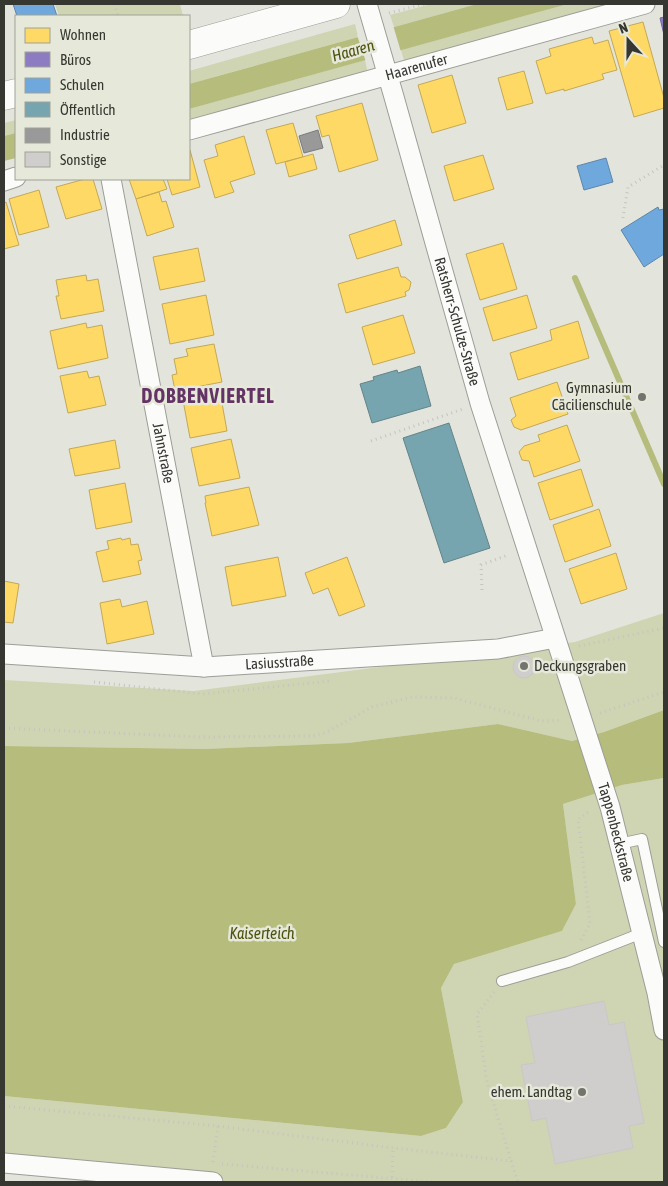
<svg xmlns="http://www.w3.org/2000/svg" width="668" height="1186" font-family="'Asap Condensed',sans-serif">
<style>
.green{fill:#cfd4b2}
.water{fill:#b6bc7b}
.pier{fill:#e3e4dc}
.homes{fill:#ffd966;stroke:#c3a856}
.offices{fill:#8e7cc3;stroke:#746797}
.schools{fill:#6fa8dc;stroke:#5e86a9}
.public{fill:#76a5af;stroke:#638489}
.industry{fill:#999;stroke:#7b7c7a}
.lines{fill:none;stroke-linecap:round;stroke-linejoin:round}
.stream{stroke:#b6bc7b;stroke-width:6}
.building{fill:#d0cecd;stroke:#cac8c7}
.service-casing{stroke:#9d9d97;stroke-width:12}
.minor-casing{stroke:#9d9d97;stroke-width:21}
.secondary-casing{stroke:#9d9d97;stroke-width:29}
.path{stroke:#c5c5c1;stroke-width:3;stroke-dasharray:1 4;stroke-linecap:butt}
.service{stroke:#fbfbfa;stroke-width:10}
.minor{stroke:#fbfbfa;stroke-width:19}
.secondary{stroke:#fbfbfa;stroke-width:28}
.poi-dot{fill:#73746d;stroke:#e6e8d9;stroke-width:2}
.labels{text-anchor:middle;stroke-width:5;stroke-linejoin:round;paint-order:stroke}
.street-label{font-size:15px;fill:#363731;stroke:#e6e8d9}
.poi-label{font-size:15px;fill:#363731;stroke:#e6e8d9;text-anchor:end}
.water-label{font-size:16px;font-style:italic;fill:#4d520e;stroke:#e6e8d9}
.district-label{font-size:20px;font-weight:bold;letter-spacing:1px;fill:#633365;stroke:#e6e8d9}
</style>
<rect width="100%" height="100%" fill="#e3e4dc"/>
<g class="green">
<path d="M55 4H180L183 16H59Z"/>
<path d="M431 4H477L394 27 390 15Z"/>
<path d="M568 4H621L405 64 401 50Z"/>
<path d="M355 24 358 37 189 84V71Z"/>
<path d="M365 60 368 74 189 123V109Z"/>
<path d="M16 120V133L4 136V123Z"/>
<path d="M664 613V710L604 732 572 741 498 724 348 743 205 749 4 746V680L194 691 575 642Z"/>
<path d="M664 778V982L656 984 664 1030V1182H213L4 1163V1096L421 1136 446 1128 463 1102 441 988 454 964 562 931 576 904 563 804 622 785Z"/>
</g>
<g class="water">
<path d="M477 4H568L189 109V84Z"/>
<path d="M16 133V158L4 161V136Z"/>
<path d="M664 710V778L622 785 563 804 576 904 562 931 454 964 441 988 463 1102 446 1128 421 1136 4 1096V746L205 749 348 743 498 724 572 741 604 732Z"/>
</g>
<path class="pier" d="M393 25 401 52 366 62 357 35Z"/>
<g class="homes">
<path d="M643 22 664 98V108L634 117 609 31Z"/>
<path d="M592 37 594 44 608 40 617 70 602 74 604 79 564 91V89L546 94 536 61 551 56 549 49Z"/>
<path d="M524 71 533 103 507 110 498 78Z"/>
<path d="M452 75 466 123 432 133 418 85Z"/>
<path d="M362 103 378 160 339 172 329 135 322 137 316 116Z"/>
<path d="M293 123 303 157 276 164 266 130Z"/>
<path d="M244 136 255 174 230 182 234 192 215 198 204 160 218 156 215 145Z"/>
<path d="M190 150 200 187 172 195 167 179H189Z"/>
<path d="M313 154 317 169 289 177 285 162Z"/>
<path d="M483 155 494 189 454 201 444 166Z"/>
<path d="M85 179H93L102 209 66 219 56 187Z"/>
<path d="M129 179H163L167 189 136 199Z"/>
<path d="M39 190 49 227 19 235 9 199Z"/>
<path d="M159 192 162 202 166 201 174 227 147 236 136 199Z"/>
<path d="M6 202 19 245 4 249V203Z"/>
<path d="M395 220 402 245 357 259 349 235Z"/>
<path d="M503 243 517 289 480 300 466 254Z"/>
<path d="M198 248 205 281 160 290 153 257Z"/>
<path d="M398 267 401 277H405L411 282 410 287 409 290 405 292 406 296 346 313 338 284Z"/>
<path d="M86 275 87 281 98 279 104 311 61 319 56 296H59L56 280Z"/>
<path d="M206 295 214 335 170 344 162 304Z"/>
<path d="M527 295 537 328 493 341 483 308Z"/>
<path d="M403 315 415 353 373 365 362 327Z"/>
<path d="M578 321 589 358 518 380 510 353 552 340 550 330Z"/>
<path d="M86 323 87 328 102 325 108 358 58 369 50 331Z"/>
<path d="M214 344 222 382 175 391 172 375 177 374 174 359 188 356 186 349Z"/>
<path d="M87 371 89 378 99 376 106 405 68 413 60 376Z"/>
<path d="M557 382 568 414 521 430 514 427 511 420 516 416 510 398Z"/>
<path d="M220 392 227 431 190 438 183 400Z"/>
<path d="M567 425 580 461 534 477 529 461 522 460 519 452 524 446 540 441 538 435Z"/>
<path d="M231 439 240 478 199 486 191 448Z"/>
<path d="M115 440 120 468 75 476 69 449Z"/>
<path d="M581 469 593 506 550 520 538 483Z"/>
<path d="M125 483 132 522 96 529 89 490Z"/>
<path d="M249 487 259 525 212 536 205 503H206L205 496Z"/>
<path d="M599 509 611 546 565 562 553 525Z"/>
<path d="M121 538 122 540 130 538 131 545 138 544 142 560 138 561 141 574 103 582 96 552 109 549 107 541Z"/>
<path d="M616 553 627 589 581 604 569 569Z"/>
<path d="M278 557 286 596 232 606 225 567Z"/>
<path d="M347 557 365 606 339 616 328 588 313 594 305 573Z"/>
<path d="M4 581 19 584 13 623 4 622Z"/>
<path d="M120 599 122 607 147 601 154 634 107 644 100 603Z"/>
</g>
<path class="offices" d="M664 17V35L660 18Z"/>
<g class="schools">
<path d="M13 4H53L57 16H17Z"/>
<path d="M606 158 613 182 584 190 577 166Z"/>
<path d="M658 207 659 210 664 209V254L644 267 621 230Z"/>
</g>
<g class="public">
<path d="M420 366 431 406 372 423 360 384 374 380 373 377 397 370 398 373Z"/>
<path d="M449 423 490 548 444 563 403 438Z"/>
</g>
<path class="industry" d="M318 130 323 148 304 153 299 136Z"/>
<g class="lines">
<path class="stream" d="M575 278 664 484"/>
</g>
<g class="building">
<circle cx="524" cy="667" r="11"/>
<path d="M604 1001 609 1025 624 1022 644 1123 629 1126 633 1148 555 1164 546 1118 532 1121 521 1065 535 1063 526 1017Z"/>
</g>
<g class="lines">
<g class="service-casing">
<g id="service">
<path d="M619 844 642 839 664 942"/>
<path d="M502 981 568 962 642 933"/>
</g>
</g>
<g class="minor-casing">
<g id="minor">
<path id="s1" d="M367 4 394 97 480 403 610 807 657 993 664 1030"/>
<path id="s2" d="M189 130 645 4"/>
<path id="s3" d="M111 179 204 667"/>
<path d="M4 181 16 177"/>
<path id="s4" d="M4 654 204 667 498 649 555 638"/>
<path d="M4 1163 213 1182"/>
</g>
</g>
<g class="secondary-casing">
<g id="secondary">
<path d="M189 45 336 4"/>
<path d="M4 96 16 93"/>
</g>
</g>
<g class="path">
<path d="M114 4 118 16"/>
<path d="M389 13 424 4"/>
<path d="M623 218 628 187 664 165"/>
<path d="M371 441 463 409"/>
<path d="M482 590 481 565 508 555"/>
<path d="M579 646 664 628"/>
<path d="M94 682 203 694 331 681"/>
<path d="M600 713 664 692"/>
<path d="M4 728 200 737 312 736 327 732 372 707 412 697 454 698 541 721 562 720"/>
<path d="M581 940 590 924 578 819 590 811"/>
<path d="M494 992 477 1014 487 1082 511 1161"/>
<path d="M4 1106 218 1126 393 1148 511 1161 518 1182"/>
<path d="M213 1162 218 1126"/>
<path d="M222 1164 433 1182"/>
<path d="M392 1182 393 1148"/>
</g>
<use href="#service" class="service"/>
<use href="#minor" class="minor"/>
<use href="#secondary" class="secondary"/>
</g>
<g class="poi-dot">
<circle cx="642" cy="397" r="5"/>
<circle cx="524" cy="666" r="5"/>
<circle cx="582" cy="1092" r="5"/>
</g>
<g class="labels">
<g class="street-label">
<text dy="5" stroke="none"><textPath href="#s2" startOffset="236">Haarenufer</textPath></text>
<text dy="5" stroke="none"><textPath href="#s1" startOffset="330">Ratsherr-Schulze-Straße</textPath></text>
<text dy="5" stroke="none"><textPath href="#s3" startOffset="279">Jahnstraße</textPath></text>
<text dy="5" stroke="none"><textPath href="#s4" startOffset="276">Lasiusstraße</textPath></text>
<text dy="5" stroke="none"><textPath href="#s1" startOffset="865">Tappenbeckstraße</textPath></text>
</g>
<g class="poi-label">
<text x="632" y="393">Gymnasium<tspan x="632" dy="17">Cäcilienschule</tspan></text>
<text x="534" y="671" text-anchor="start">Deckungsgraben</text>
<text x="572" y="1097">ehem. Landtag</text>
</g>
<g class="water-label">
<text transform="translate(353 50) rotate(-16)" y="6">Haaren</text>
<text x="262" y="939">Kaiserteich</text>
</g>
<g class="district-label">
<text x="208" y="403">DOBBENVIERTEL</text>
</g>
</g>
<rect width="668" height="1186" fill="none" stroke="#363731" stroke-width="10"/>
<rect x="15" y="15" width="175" height="165" fill="#e6e8d9" stroke="#a0a196"/>
<rect x="25" y="28" width="25" height="15" fill="#ffd966" stroke="#a0a196"/>
<text x="60" y="40" font-size="15" fill="#363731">Wohnen</text>
<rect x="25" y="52" width="25" height="15" fill="#8e7cc3" stroke="#a0a196"/>
<text x="60" y="65" font-size="15" fill="#363731">Büros</text>
<rect x="25" y="78" width="25" height="15" fill="#6fa8dc" stroke="#a0a196"/>
<text x="60" y="90" font-size="15" fill="#363731">Schulen</text>
<rect x="25" y="102" width="25" height="15" fill="#76a5af" stroke="#a0a196"/>
<text x="60" y="115" font-size="15" fill="#363731">Öffentlich</text>
<rect x="25" y="128" width="25" height="15" fill="#999999" stroke="#a0a196"/>
<text x="60" y="140" font-size="15" fill="#363731">Industrie</text>
<rect x="25" y="152" width="25" height="15" fill="#d0cecd" stroke="#a0a196"/>
<text x="60" y="165" font-size="15" fill="#363731">Sonstige</text>
<g transform="translate(628 40) rotate(339)" stroke="#e6e8d9" stroke-width="4" paint-order="stroke">
<path d="M0-4L9 19L0 12L-9 19Z" fill="#363731"/>
<text y="-8" font-size="14" font-weight="bold" text-anchor="middle" fill="#363731">N</text>
</g>
</svg>
